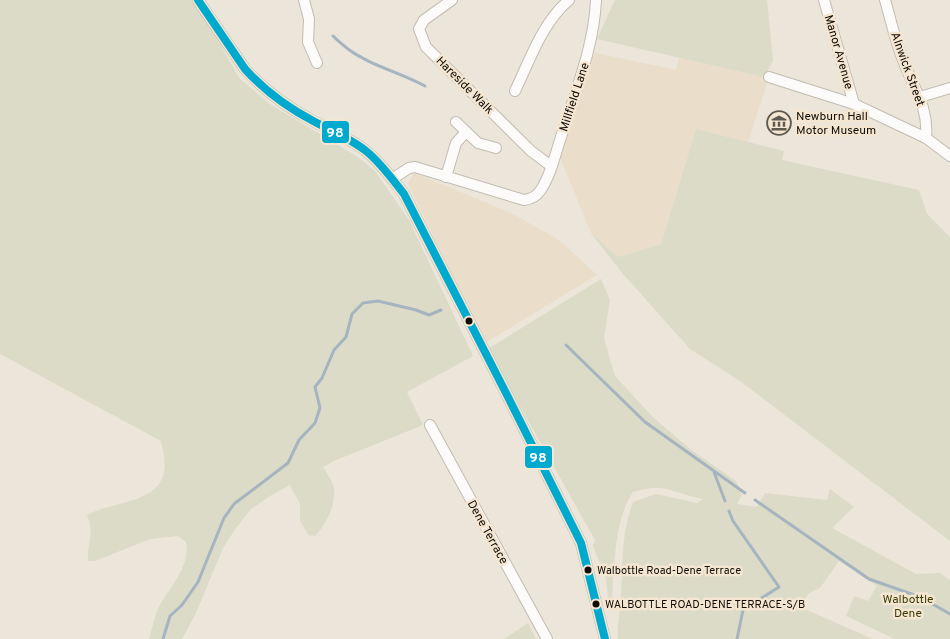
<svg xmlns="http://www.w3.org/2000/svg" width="950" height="639" font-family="Overpass,sans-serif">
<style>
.built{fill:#eaddc9}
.green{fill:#dcdbc8}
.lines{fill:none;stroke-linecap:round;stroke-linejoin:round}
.stream{stroke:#a6b4c0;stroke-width:3}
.minor-casing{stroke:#c2bcb2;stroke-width:12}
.minor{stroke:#fcfbf9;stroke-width:10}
.bus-1-casing{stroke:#f4e6d1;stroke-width:11}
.bus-1{stroke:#00a9ce;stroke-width:8}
.bus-dot{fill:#100c06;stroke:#f4e6d1;stroke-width:2}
.labels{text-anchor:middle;stroke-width:5;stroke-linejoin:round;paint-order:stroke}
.bus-label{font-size:11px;fill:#100c06;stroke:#f4e6d1;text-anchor:start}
.street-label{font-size:12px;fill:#100c06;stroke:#f4e6d1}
.poi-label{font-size:12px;fill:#100c06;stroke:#f4e6d1;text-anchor:start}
.park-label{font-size:12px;fill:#3a3c04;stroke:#f4e6d1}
.line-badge{stroke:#f4e6d1;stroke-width:2}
.badge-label{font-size:14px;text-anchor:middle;font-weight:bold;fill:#fff}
</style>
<rect width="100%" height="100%" fill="#ece5d9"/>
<g class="built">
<path d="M595 53 676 70 679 57 764 77H769L748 142 696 129 661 244 618 257 591 233 558 152Z"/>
<path d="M414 173 511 213 559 240 597 275 485 343 408 184Z"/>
</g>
<g class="green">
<path d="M0 0H195L240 79 270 104 358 157 375 171 409 220 473 356 407 392 423 425 334 461 323 467C327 473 332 481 334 488 336 505 326 525 315 536L308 535 300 520V504L290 485 270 496 251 509 236 528 223 548 196 613 182 639H149C152 629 154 618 158 609 168 588 191 568 186 542L178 536 150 539 95 561H88C87 543 95 534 87 515 109 502 158 504 164 472 166 462 163 450 161 441L0 354Z"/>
<path d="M615 0H767L773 61 764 77 597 39Z"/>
<path d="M696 129 784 151 782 160 919 190 927 214 950 237V541L740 381 690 349 623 274 591 233 618 257 661 244Z"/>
<path d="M601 279 610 300 604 339 615 376 654 418 690 449 736 481 742 495 737 504 757 507 765 493 827 500 830 489 854 507 832 528 916 574 940 573 950 580V639H895L846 616 854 596 868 601 877 586 839 561 820 588 809 593 800 607 873 639H618C617 624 620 610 621 596 623 563 621 533 633 502L656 494 697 503 703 499C689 497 672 489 660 488 651 487 642 490 633 492 612 523 615 574 611 610H609L606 578 593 546 595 540 488 349Z"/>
<path d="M528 623 536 639H504Z"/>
</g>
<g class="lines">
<g class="stream">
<path d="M333 36C338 41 343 45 348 49 371 66 400 72 425 86"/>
<path d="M566 345 645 422 745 493"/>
<path d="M714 472 725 501"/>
<path d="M755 500 869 579 920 597 950 614"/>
<path d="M729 511 733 521 779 587 743 610 737 639"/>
<path d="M163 639 170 616 182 605 198 582 224 518 234 504 288 463 299 440 315 423 320 408 315 387 322 378 334 350 346 337 352 314 363 303 378 301 416 310 429 315 441 310"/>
</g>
<g class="minor-casing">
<g id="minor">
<path d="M198 0 245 69C264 90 290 109 315 122 332 131 351 139 366 151 381 163 392 179 404 194L506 393 581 543 605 639"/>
<path d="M304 0 309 19 308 42 317 63"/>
<path d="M452 0 424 20 419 29 426 47 531 151 551 166"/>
<path d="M824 0 854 104"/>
<path d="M885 0C891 20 895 41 903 60 913 88 929 106 926 138"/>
<path d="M769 77 854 104 926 138 950 156"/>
<path d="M515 91C530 60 542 23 569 0"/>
<path d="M920 97 950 88"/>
<path d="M456 122 478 143 496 148"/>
<path d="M446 177 456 143 466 132"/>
<path d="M392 179 409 168 415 167 524 200C531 199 536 197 540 191 551 176 556 151 562 134 576 90 594 46 596 0"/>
<path d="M430 425 547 639"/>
</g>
</g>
<use href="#minor" class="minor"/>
<g class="bus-1-casing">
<path id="bus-1" d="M198 0 245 69C264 90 290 109 315 122 332 131 351 139 366 151 381 163 392 179 404 194L506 393 581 543 605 639"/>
</g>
<use href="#bus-1" class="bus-1"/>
</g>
<defs>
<g id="museum-ring" transform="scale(1.25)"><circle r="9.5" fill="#f4e6d1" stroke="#5d5850" stroke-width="1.5"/><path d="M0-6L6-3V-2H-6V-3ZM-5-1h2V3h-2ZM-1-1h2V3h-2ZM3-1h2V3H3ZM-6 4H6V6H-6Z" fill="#5d5850"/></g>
</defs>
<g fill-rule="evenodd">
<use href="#museum-ring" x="779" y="123"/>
</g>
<g class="bus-dot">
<circle cx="469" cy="321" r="4.5"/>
<circle cx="588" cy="570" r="4.5"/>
<circle cx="596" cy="604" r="4.5"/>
</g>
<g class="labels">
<g class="bus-label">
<text x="597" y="574">Walbottle Road-Dene Terrace</text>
<text x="605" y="608">WALBOTTLE ROAD-DENE TERRACE-S/B</text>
</g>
<g class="street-label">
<text transform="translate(839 52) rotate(74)" y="4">Manor Avenue</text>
<text transform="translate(908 69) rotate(70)" y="4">Alnwick Street</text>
<text transform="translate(465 85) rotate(45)" y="4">Hareside Walk</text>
<text transform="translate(574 97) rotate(-72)" y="4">Millfield Lane</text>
<text transform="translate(488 532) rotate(61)" y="4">Dene Terrace</text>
</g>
<g class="poi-label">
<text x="796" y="120">Newburn Hall<tspan x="796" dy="14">Motor Museum</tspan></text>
</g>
<g class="park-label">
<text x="908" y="603">Walbottle<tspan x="908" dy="14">Dene</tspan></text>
</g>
</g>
<g class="line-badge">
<rect x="321" y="120" width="29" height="24" rx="5" fill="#00a9ce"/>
<rect x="524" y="445" width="29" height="24" rx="5" fill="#00a9ce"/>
</g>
<g class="badge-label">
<text x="335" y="137">98</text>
<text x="538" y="462">98</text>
</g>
</svg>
